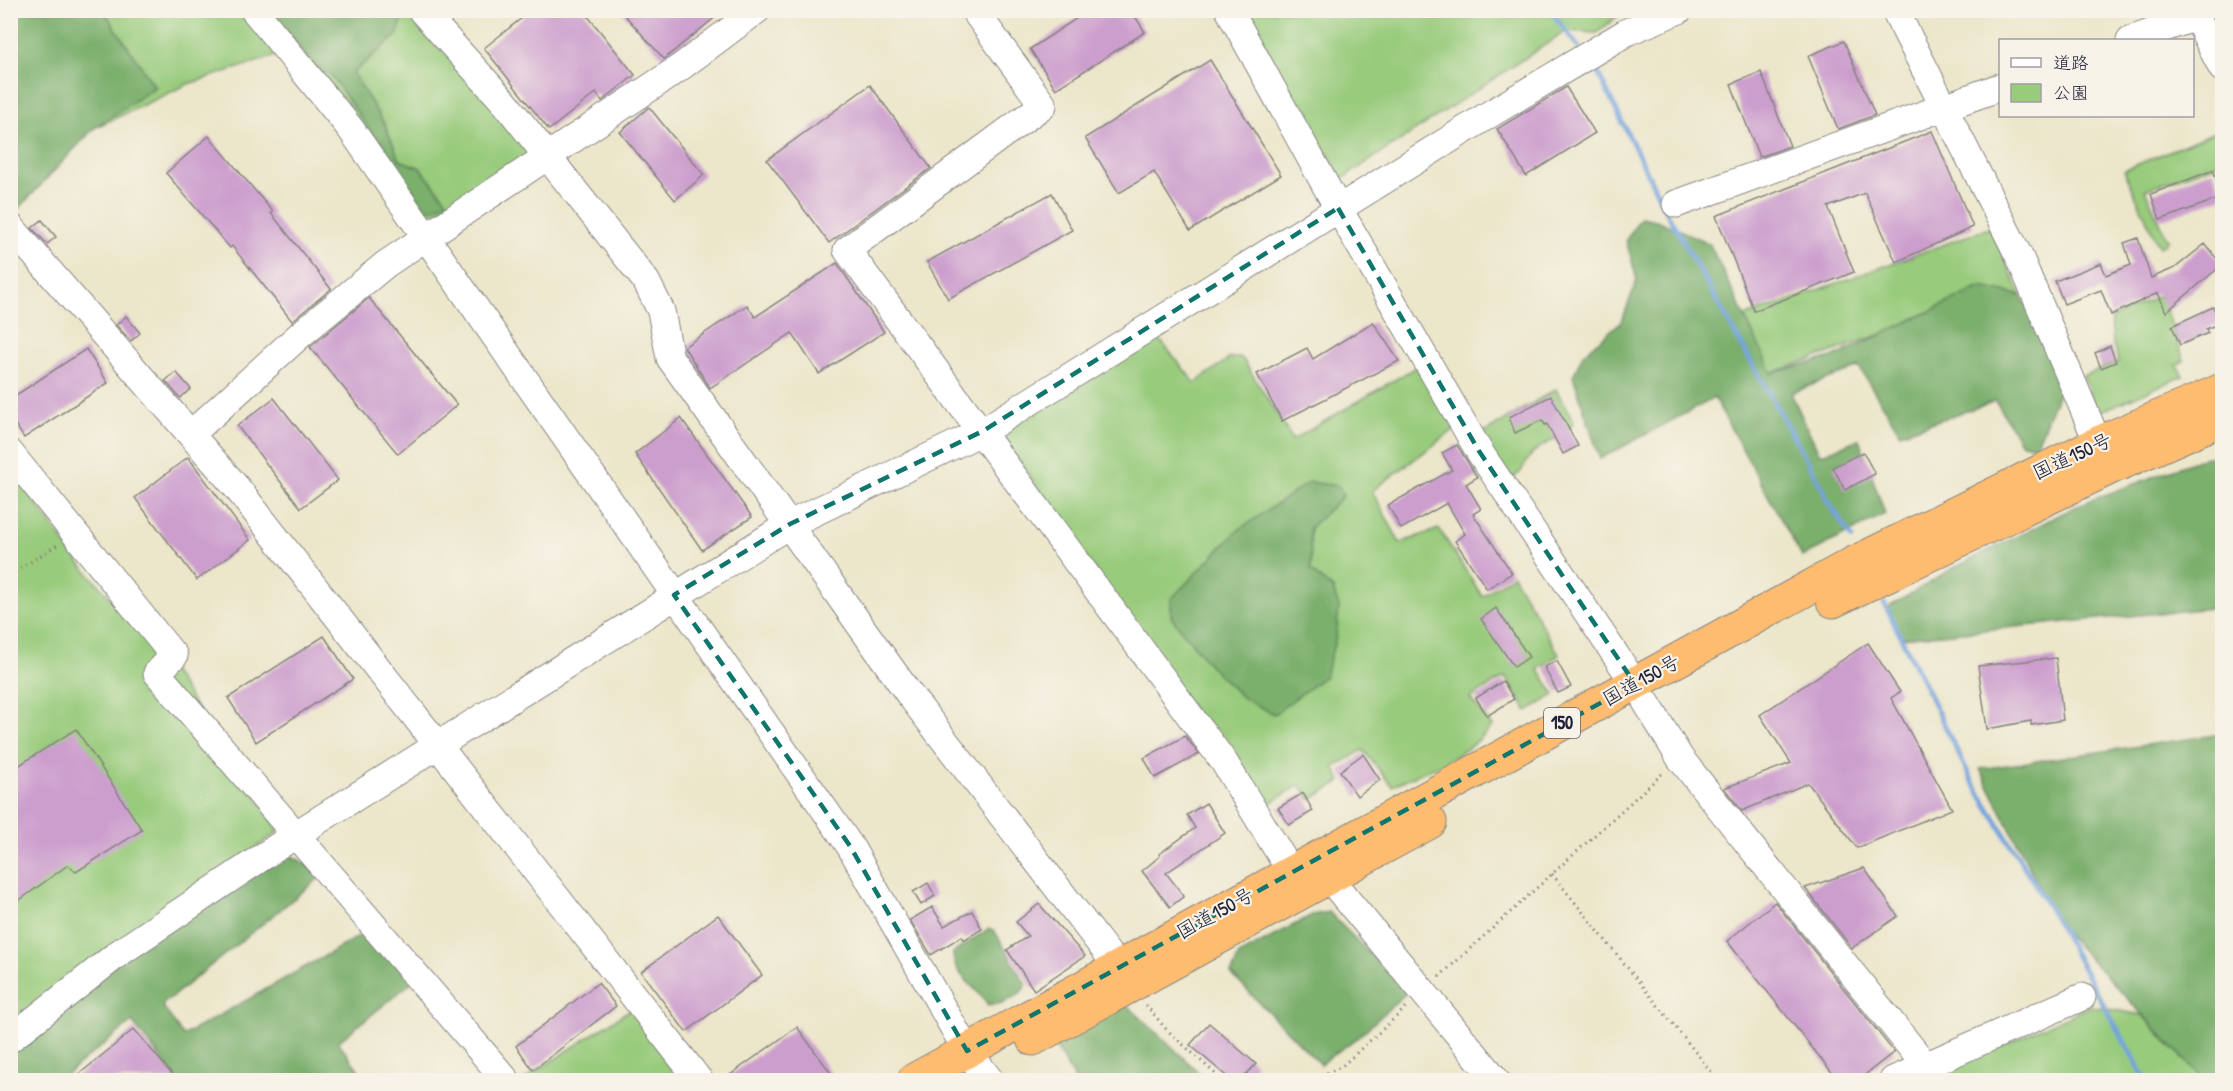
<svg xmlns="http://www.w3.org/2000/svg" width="2233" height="1091" font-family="'Patrick Hand','Klee One',sans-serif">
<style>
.green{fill:#98cb7c;stroke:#5d765c;stroke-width:1.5}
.forest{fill:#7aaf6c;stroke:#4e6854;stroke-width:1.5}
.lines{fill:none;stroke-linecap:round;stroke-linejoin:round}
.stream{stroke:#73a3dd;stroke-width:5}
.building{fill:#cc9ecd}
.minor-casing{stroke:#878482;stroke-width:29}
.highway-casing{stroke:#878482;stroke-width:35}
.path{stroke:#878482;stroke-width:3;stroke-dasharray:1.5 4.5;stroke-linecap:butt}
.minor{stroke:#fff;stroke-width:27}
.highway{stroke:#febc70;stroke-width:33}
.marked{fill:none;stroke:#0f766e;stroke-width:4.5;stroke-dasharray:12 8;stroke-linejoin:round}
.labels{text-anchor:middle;stroke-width:4.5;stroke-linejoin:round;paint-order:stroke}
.shield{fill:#f7f3e8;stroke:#62616f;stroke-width:1.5}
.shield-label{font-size:18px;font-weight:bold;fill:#22223b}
.street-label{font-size:20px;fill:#22223b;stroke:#f7f3e8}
</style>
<rect width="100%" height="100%" fill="#f7f3e8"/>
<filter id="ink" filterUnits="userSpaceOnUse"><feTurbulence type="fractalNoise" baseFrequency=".0167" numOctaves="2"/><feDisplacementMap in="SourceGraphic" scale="12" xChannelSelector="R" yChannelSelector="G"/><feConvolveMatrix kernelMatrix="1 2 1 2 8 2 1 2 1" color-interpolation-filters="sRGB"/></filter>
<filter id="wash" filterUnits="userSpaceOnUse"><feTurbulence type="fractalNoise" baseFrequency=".008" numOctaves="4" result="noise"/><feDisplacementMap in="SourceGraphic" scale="24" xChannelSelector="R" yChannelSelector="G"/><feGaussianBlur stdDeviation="1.35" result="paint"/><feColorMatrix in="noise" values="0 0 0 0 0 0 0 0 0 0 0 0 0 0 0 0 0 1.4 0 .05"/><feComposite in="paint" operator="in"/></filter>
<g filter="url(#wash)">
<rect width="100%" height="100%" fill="#ece6ca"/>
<g class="green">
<path d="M11 11H421L545 173 414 219 288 52 188 84 94 128 11 217Z"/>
<path d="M1245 11H1624L1597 33 1566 31 1342 179Z"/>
<path d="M2222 129V162L2145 190 2168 241 2159 247 2124 170Z"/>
<path d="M1989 228 2022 296 1981 287 1882 334 1772 373 1741 318Z"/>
<path d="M2161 295 2184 361 2177 365 2183 376 2097 413 2083 376 2119 362 2113 344 2111 318Z"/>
<path d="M1156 335 1195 383 1230 358H1242L1293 440 1416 367 1459 426 1372 491 1400 543 1439 529 1482 596 1513 575 1559 655 1538 669 1555 695 1527 711 1505 677 1470 698 1492 726C1469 756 1425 770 1392 786L1363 750 1334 767 1341 781 1311 800 1300 785 1262 808 998 432Z"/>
<path d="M1556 389 1574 422C1567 437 1548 440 1535 451 1521 463 1527 475 1505 480L1479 436Z"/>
<path d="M10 468 81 565 158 650 279 831 10 1025Z"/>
<path d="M2091 1006 2142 1015 2204 1080H1949L1942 1072Z"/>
<path d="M634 1007 695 1080H523Z"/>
</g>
<g class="forest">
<path d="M402 10 404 12 398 34 353 73 384 123 400 160 420 168 448 202 426 211 331 75 314 67 271 11Z"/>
<path d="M11 11H104L155 87 94 128 11 216Z"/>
<path d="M1641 217 1656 220 1709 243 1772 373 1836 356 1981 287 2022 296 2061 386 2036 446 2020 442 1996 401 1900 433 1859 367 1791 393 1820 455 1859 439 1885 514 1802 557 1714 398 1600 459 1573 376 1583 354 1622 321 1637 280 1626 240Z"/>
<path d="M2206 457 2222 458V607L1901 638 1887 608 1952 569 2081 504Z"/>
<path d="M1309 482 1339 486 1343 496 1310 528 1311 571 1333 589 1339 607 1336 637 1325 676 1274 714 1244 699 1211 667 1171 617V599L1237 531Z"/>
<path d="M2222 734V1080H2204L2059 926 1980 769Z"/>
<path d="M287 853 309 866 318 879 162 1005 183 1036 367 932 412 982 338 1042 366 1080H178L132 1022 59 1080H11V1046L118 961Z"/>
<path d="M1329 912 1407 992 1357 1038 1320 1064 1231 974 1239 955 1312 915Z"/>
<path d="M988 929 994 930 1026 985C1021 997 1001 1005 988 1005 977 986 953 976 953 953Z"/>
<path d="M1125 1003 1207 1080H1075L1055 1046Z"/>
</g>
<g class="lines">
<g class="stream">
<path d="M1550 10 1579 48"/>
<path d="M1594 65 1667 213 1825 492V497L1852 538"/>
<path d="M1884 603 1971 779 2045 901 2146 1080"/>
</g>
</g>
<g id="blocks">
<g class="building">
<path d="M532 10H583L635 75 602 101 596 93 549 130 484 48Z"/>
<path d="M620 10H724L664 59Z"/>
<path d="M1089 10H1131L1145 32 1056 89 1030 49Z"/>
<path d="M1844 41 1875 115 1838 129 1808 56Z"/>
<path d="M1210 60 1281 175 1190 231 1154 172 1119 193 1085 138Z"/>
<path d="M1761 72 1790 146 1759 157 1731 84Z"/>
<path d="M870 85 931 168 829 243 767 160Z"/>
<path d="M1566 87 1595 133 1526 176 1497 129Z"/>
<path d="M649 107 704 175 675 200 620 132Z"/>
<path d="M1932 131 1973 227 1896 262 1865 193 1828 207 1854 272 1754 311 1716 216Z"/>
<path d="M209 136 273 212 271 213 331 289 292 321 232 246 230 248 166 173Z"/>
<path d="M2213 170 2223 197 2160 220 2151 194Z"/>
<path d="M1052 193 1072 230 948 299 927 262Z"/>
<path d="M42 220 56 237 47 244 32 228Z"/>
<path d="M2138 238 2151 278 2175 268 2205 244 2222 265 2166 312 2158 293 2111 315 2101 290 2064 304 2055 281 2101 263 2106 275 2131 265 2124 243Z"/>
<path d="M837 263 884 332 819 374 792 333 710 388 684 347 747 305 755 317Z"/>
<path d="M369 298 457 405 398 454 310 347Z"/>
<path d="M2213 307 2220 323 2206 329 2208 333 2180 345 2172 326Z"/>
<path d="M126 316 140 333 131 341 116 325Z"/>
<path d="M1373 322 1399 361 1282 421 1257 374 1307 348 1313 359Z"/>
<path d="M2110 346 2116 362 2101 368 2095 353Z"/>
<path d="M86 349 108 383 24 438 10 417V399Z"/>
<path d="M176 372 191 389 180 398 165 381Z"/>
<path d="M1551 396 1578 446 1563 454 1547 424 1545 425 1542 420 1515 433 1509 417Z"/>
<path d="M274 398 338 480 301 508 237 426Z"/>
<path d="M681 418 752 517 702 550 635 454Z"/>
<path d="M1457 445 1477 477 1466 484 1481 509 1473 514 1512 573 1487 589 1455 541 1465 534 1447 503 1401 529 1388 505 1452 470 1442 453Z"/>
<path d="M1863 452 1875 474 1845 490 1833 467Z"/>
<path d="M188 457 250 540 197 580 135 498Z"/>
<path d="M1496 608 1529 657 1514 667 1481 619Z"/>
<path d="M324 636 353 679 256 742 228 698Z"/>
<path d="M1868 643 1900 692 1891 698 1952 809 1857 848 1808 783 1742 811 1724 788 1791 763 1760 715Z"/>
<path d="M2056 658 2063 720 2031 725V721L1987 729 1978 666Z"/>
<path d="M1557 661 1571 687 1558 693 1544 667Z"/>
<path d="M1503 681 1514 699 1487 716 1476 698Z"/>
<path d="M76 729 142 830 76 872 68 865 10 907V771Z"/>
<path d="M1185 736 1199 754 1155 778 1144 758Z"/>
<path d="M1363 754 1380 780 1357 796 1340 771Z"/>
<path d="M1303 793 1313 811 1289 825 1278 808Z"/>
<path d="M1206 803 1225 833 1166 873 1184 896 1170 907 1142 871 1160 856 1159 854 1195 828 1187 815Z"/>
<path d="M1864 868 1898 916 1852 948 1805 888Z"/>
<path d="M928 883 935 896 921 905 913 892Z"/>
<path d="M1775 902 1894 1052 1858 1080H1838L1727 941Z"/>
<path d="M1039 904 1085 956 1034 990 1007 950 1028 936 1016 922Z"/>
<path d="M932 907 944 926 972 911 982 929 964 940 962 936 931 955 910 920Z"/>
<path d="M718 915 762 975 686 1032 641 972Z"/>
<path d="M598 983 616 1006 533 1070 516 1046Z"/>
<path d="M1209 1023 1256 1064 1241 1080H1231L1190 1045Z"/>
<path d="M797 1027 836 1080H723Z"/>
<path d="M134 1029 177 1080H72Z"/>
</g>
</g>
</g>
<g filter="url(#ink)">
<use href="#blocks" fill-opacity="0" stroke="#878482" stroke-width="1.5"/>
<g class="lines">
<g class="minor-casing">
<g id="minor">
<path d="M254 10 350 128 850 846 967 1051 990 1080"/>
<path d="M421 10 506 104 646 281 661 311 670 358 909 694 1118 967"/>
<path d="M974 10 1043 105 847 250 1224 762 1291 872"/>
<path d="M1229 10 1338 208 1479 451 1635 684"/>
<path d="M1895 10 2019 256 2098 443"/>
<path d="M2193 10 2222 68"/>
<path d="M2130 40 2196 17"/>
<path d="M1676 204 2000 87"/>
<path d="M10 226 237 488 699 1080"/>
<path d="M191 434 301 334 386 264 678 69 757 10"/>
<path d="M10 453 174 656 157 673 506 1080"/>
<path d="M1646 702 1680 758 1937 1080"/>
<path d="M1329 878 1496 1080"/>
<path d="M10 1039 119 953 295 835 790 524 983 431 1490 114 1627 32 1679 10"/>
<path d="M1893 1080 2082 997"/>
</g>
</g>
<g class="highway-casing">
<g id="highway">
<path d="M1833 601 2110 468 2222 419"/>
<path d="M1033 1039 1430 822"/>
<path d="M914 1080 1852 564 2098 443 2222 390"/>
</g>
</g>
<g class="path">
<path d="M10 575 57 545"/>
<path d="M1552 874 1718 1080"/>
<path d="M1439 977 1663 773"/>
<path d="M1146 1005 1166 1029 1222 1080"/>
<path d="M1310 1080 1341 1067 1408 1006"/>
</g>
<use href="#minor" class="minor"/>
<use href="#highway" class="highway"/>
</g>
</g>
<path class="marked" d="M1338 208 1479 451 1635 684 967 1051 850 846 674 595 790 524 983 431Z"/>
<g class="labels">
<rect class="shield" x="1544" y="708" width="36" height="30" rx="4.5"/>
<g class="shield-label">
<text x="1562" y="729">150</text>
</g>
<g class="street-label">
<text transform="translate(2072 456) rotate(-25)" y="7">国道150号</text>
<text transform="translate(1641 680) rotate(-29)" y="7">国道150号</text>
<text transform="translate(1215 913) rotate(-29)" y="7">国道150号</text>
</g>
</g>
<rect width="2233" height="1091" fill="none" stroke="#f7f3e8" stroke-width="36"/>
<rect x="1999" y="39" width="195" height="78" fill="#f7f3e8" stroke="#a29fa3" stroke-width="1.5"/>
<rect x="2011" y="58" width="30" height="9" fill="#ffffff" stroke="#a29fa3" stroke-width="1.5"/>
<text x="2053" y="69" font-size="18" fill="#22223b">道路</text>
<rect x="2011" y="84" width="30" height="18" fill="#98cb7c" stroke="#a29fa3" stroke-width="1.5"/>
<text x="2053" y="99" font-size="18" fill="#22223b">公園</text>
</svg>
